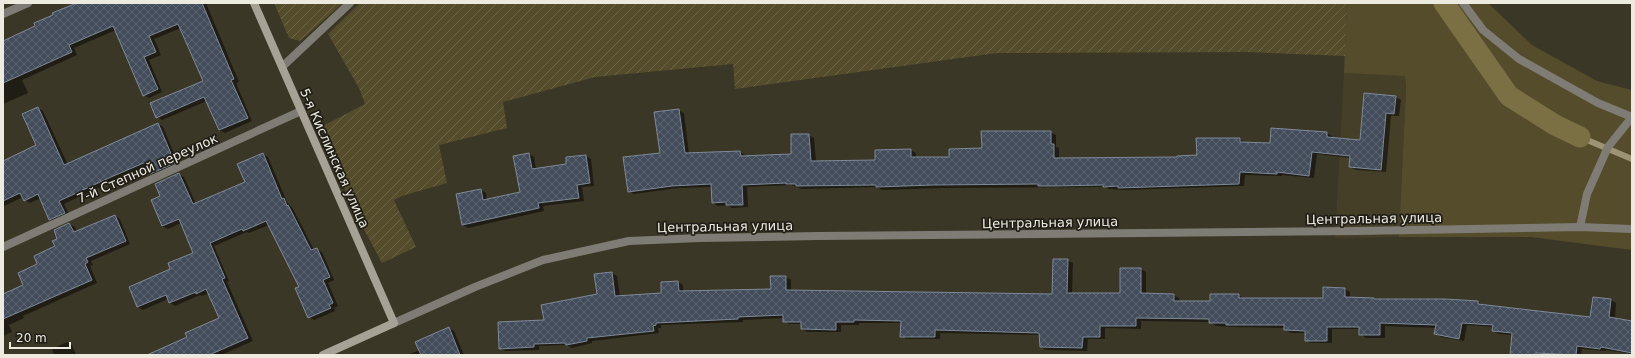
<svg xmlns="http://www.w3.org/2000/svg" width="1635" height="358" font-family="'DejaVu Sans',sans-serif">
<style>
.built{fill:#453f28}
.grass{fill:#544c2b}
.garden{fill:url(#garden-furrows)}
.shadow{fill:#0007}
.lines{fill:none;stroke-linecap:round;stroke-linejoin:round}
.stream{stroke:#9d9473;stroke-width:6}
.canal{stroke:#7b6f44;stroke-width:21}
.building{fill:url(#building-cross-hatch);stroke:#7e8a9a}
.lane{stroke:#7e7c74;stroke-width:8}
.street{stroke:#7e7c74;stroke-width:8}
.secondary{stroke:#a6a396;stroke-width:8}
.labels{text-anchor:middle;stroke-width:3.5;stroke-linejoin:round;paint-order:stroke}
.street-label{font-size:13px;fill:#edebe0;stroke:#201e17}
</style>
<defs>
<pattern id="garden-furrows" width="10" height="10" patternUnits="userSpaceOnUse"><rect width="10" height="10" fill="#544c2b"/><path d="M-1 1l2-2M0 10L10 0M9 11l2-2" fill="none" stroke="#6d6649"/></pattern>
<pattern id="building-cross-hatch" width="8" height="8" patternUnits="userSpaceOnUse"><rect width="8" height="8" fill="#424c5b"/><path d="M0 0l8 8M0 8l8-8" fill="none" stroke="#5e6672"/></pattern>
</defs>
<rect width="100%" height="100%" fill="#3b3726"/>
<path class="built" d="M1344 73 1405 75 1406 87 1399 237 1335 238Z"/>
<path class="grass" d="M1347 3H1488L1532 45 1597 81 1632 90V250L1531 237H1399L1406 87 1405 76 1344 73Z"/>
<g class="garden">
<path d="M274 3H343L300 41 289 38Z"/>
<path d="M360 3H1347L1345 56 1246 52 997 53 735 89 733 64 595 77 503 102 507 128 439 145 447 183 405 195 394 200 416 247 382 263 351 205 321 127 365 104 359 88 328 34Z"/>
</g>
<g class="shadow">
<path d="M80 3H206L239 82 236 83 252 121 225 133 219 130 207 101 162 120 157 117 204 81 181 28 154 39 161 55 149 60 162 92 149 98 143 95 116 30 74 48 77 55 22 80 28 93 3 104V40L4 42 37 27Z"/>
<path d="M1396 97 1401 100 1399 116H1391L1386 172 1356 170 1350 167 1351 158 1317 154 1314 178 1282 175V176L1245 175 1244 186 1124 190 1109 189 1106 187 940 188 882 190 877 187 802 189 791 185 747 187 748 207 732 208 728 205 718 206 713 203 712 187 678 188 634 194 629 191 661 153 678 110 684 113 689 154 740 152 745 155V157L792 155 809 135 814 138 816 162 876 161 911 150 916 153V158H950L1050 132 1056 135V147L1059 148V159L1178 158 1198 156 1240 139 1245 143 1271 144 1327 133 1332 136V138L1361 141Z"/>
<path d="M38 108 43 111 68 165 158 124 163 127 179 165 156 176 151 173 148 166 117 179 64 204 70 216 55 222 50 219 41 198 30 203 25 200 23 197 4 206 3 170 37 146Z"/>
<path d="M263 154 268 157 287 202 293 209 314 250 317 249 322 252 334 280 328 283 338 306 334 308 335 311 314 320 309 317 300 287 269 225 249 233 247 232 214 246 229 281 227 282 253 341 221 355H149L188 338 220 319 209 293 202 296 200 295 175 306 170 303 168 299 143 310 138 307 130 287 172 269 194 253 181 223 168 229 162 226 161 197 179 174 184 177 196 204 247 182Z"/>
<path d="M529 154 534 157 536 169 568 165 586 156 591 159 594 186 582 187 584 201 543 206 544 211 468 228 463 225 481 190 486 193 487 200 521 193Z"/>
<path d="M115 216 120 219 130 244 91 261 93 265 90 266 97 283 23 316 24 318 9 325 12 332 3 336V295L25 285 39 264 56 247 59 239 69 224 75 227 77 232Z"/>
<path d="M1067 260 1073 263 1072 294H1120L1141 269 1146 272V294L1173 295 1179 298V302H1211L1238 295 1244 298 1324 299 1345 289 1350 292V298L1376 300H1445L1478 302 1483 305 1591 318 1594 298 1611 300 1616 303 1615 319 1632 322V354L1606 350V351L1582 349 1581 355H1511L1513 335 1499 334 1493 331 1494 327 1467 325 1464 341 1441 337 1436 334 1437 328 1385 326V338H1366L1360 334V329H1332V343H1311L1306 340V333H1291L1285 330V328L1233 327 1216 326 1210 322 1141 321V329L1105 328V339H1088L1087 351 1046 350 1041 347 1040 335 940 333V339H907L901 336 902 323H859V325H841V332H807L802 329V324H789L784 321V318L743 320V322L661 325V328H658L659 333 592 341V343L572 348 567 345 539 346V350L505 351 500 348 545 321 598 294 596 275 612 273 617 276 620 297 662 294 678 282 683 285V292L772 290 786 277 791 280V291L1053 295Z"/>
<path d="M449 328 454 331 464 355H407L420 350Z"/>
<path d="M67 342 72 345 76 355H51L54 354 52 349Z"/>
</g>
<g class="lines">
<path class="stream" d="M1580 137 1632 159"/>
<path class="canal" d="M1444 3 1509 96 1555 125 1580 137"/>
</g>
<g class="building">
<path d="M77 3H202L234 79 231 80 248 118 219 130 204 97 156 118 150 103 203 81 178 24 149 36 156 52 144 57 158 89 143 96 113 26 69 45 72 52 3 83V41L35 26 34 23 53 15 52 13Z"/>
<path d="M1364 93 1396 96 1394 114 1386 113 1381 170 1349 167 1350 156 1312 152 1309 176 1277 172V174L1240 172 1239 184 1118 188V186L1103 187V185L1054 186H1038V184L934 185 876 187V185L796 186V184H786V183L742 185 743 205H726V202L712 203 711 184 672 186 628 192 623 157 660 153 654 112 679 109 685 153 740 151 741 156 791 154V134H809L811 161 875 160V150L911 149V157H949V149L982 148 981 131H1051V144H1054V158L1177 157V156L1197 155 1196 138H1240V142L1270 143 1271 128 1327 132V137L1360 140Z"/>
<path d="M38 107 64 165 158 123 175 163 150 174 146 162 111 177 59 201 65 213 49 220 38 194 24 201 20 193 3 201V161L36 145 22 114Z"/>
<path d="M263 153 282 199 284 198 287 206 288 205 311 250 317 248 330 277 323 280 333 303 329 305 331 308 308 318 295 288 299 287 266 221 243 231 242 229 210 243 225 278 222 279 248 338 209 355H147L187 337 185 333 219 318 206 289 196 294V292L169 303 166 295 137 307 129 287 170 269 168 263 193 253 179 219 162 226 151 200 160 196 155 184 179 173 193 204 245 182 237 164Z"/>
<path d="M529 153 532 169 566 164V157L586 155 590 183 577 185 579 198 538 203 539 208 462 225 456 194 481 189 483 200 520 192 513 156Z"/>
<path d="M115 215 126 241 86 258 88 262 85 264 92 280 3 319V294L23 285 18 273 37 264 34 256 55 246 52 241 57 239 54 230 69 223 74 232Z"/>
<path d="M1053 259H1068L1067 293H1120V268H1141V293L1174 294V301H1210V294H1239V298H1323V287L1345 288V297L1374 298V299H1445L1478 301V304L1590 317 1593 297 1611 299 1609 317 1632 321V353L1601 347 1600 349 1577 346 1576 355 1536 353V355H1510L1512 333 1492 331 1493 325 1462 323 1459 339 1434 334 1436 325 1380 323V335H1359V327H1327V341H1305V331L1284 330V325H1226V323H1209V319L1136 318V326H1100V337H1083L1082 348 1040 347 1039 333 935 330V337H900L901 321 854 320V322H836V330L801 329V322H783V315L738 317V319L656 323V325L653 326 654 331 587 338V341L566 345 565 343 534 344V347L499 349 498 322 544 320 541 305 597 294 594 274 612 272 615 296 661 293V282L678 281 679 291 771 289 770 276H786V290L1052 294Z"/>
<path d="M449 327 460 355H421L415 342Z"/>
</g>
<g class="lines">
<path class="lane" d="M283 66 350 3"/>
<g class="street">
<path d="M1463 3 1483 30 1519 59 1598 103 1632 117"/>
<path d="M3 14 28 3"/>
<path d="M1580 227 1587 194 1608 147 1632 117"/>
<path d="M3 247 301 111"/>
<path d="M394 323 475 287 543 260 629 241 700 238 818 236 1357 231 1580 227 1632 229"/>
</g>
<path class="secondary" d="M254 3 394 323 323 355"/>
</g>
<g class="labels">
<g class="street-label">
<text transform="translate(335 158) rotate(66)" y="5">5-я Кислинская улица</text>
<text transform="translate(147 168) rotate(-24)" y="5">7-й Степной переулок</text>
<text transform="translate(1374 218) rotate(-1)" y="5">Центральная улица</text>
<text transform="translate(1050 222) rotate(-1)" y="5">Центральная улица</text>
<text transform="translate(725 226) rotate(-1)" y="5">Центральная улица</text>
</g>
</g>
<rect width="1635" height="358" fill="none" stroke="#edebe0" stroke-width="8"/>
<path d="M10 342v6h60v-6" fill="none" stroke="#edebe0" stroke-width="2"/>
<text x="16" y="342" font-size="12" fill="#edebe0" stroke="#201e17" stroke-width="3" paint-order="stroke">20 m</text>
</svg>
